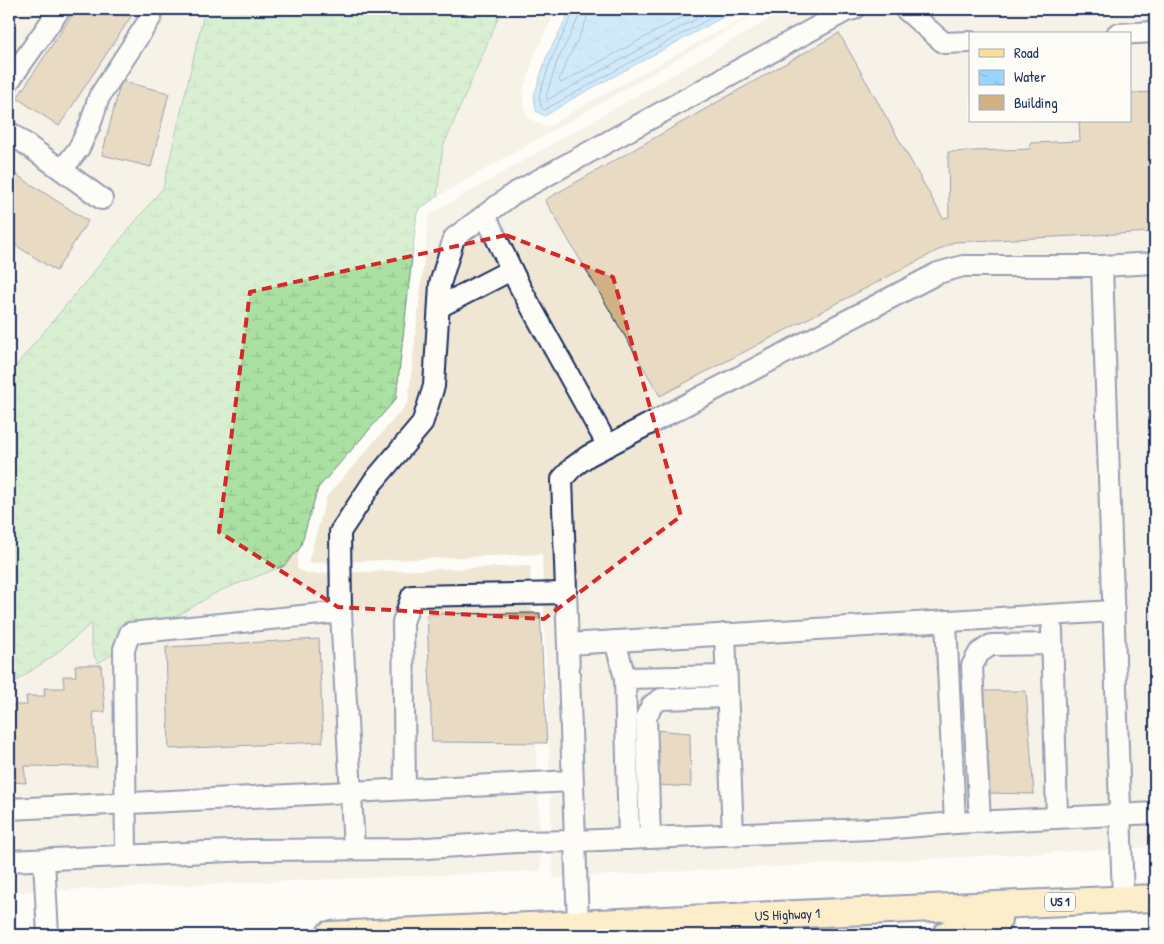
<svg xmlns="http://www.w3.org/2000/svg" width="1164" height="944" font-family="'Patrick Hand',sans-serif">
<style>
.built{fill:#efe6d4;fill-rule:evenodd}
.wetland{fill:url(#wetland-marsh);stroke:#638880}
.water{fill:url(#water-ripples);stroke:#6893bd}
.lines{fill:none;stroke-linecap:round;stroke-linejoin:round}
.shore{stroke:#4f719d;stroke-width:1}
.building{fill:#cfb183;stroke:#1b2f5e}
.minor-casing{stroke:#1b2f5e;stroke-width:24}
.major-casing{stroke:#1b2f5e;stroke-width:30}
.minor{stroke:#fdfcf7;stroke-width:20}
.major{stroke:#fcde96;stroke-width:26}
.marked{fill:none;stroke:#d62828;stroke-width:4;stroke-dasharray:10 6;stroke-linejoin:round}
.labels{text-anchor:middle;stroke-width:4.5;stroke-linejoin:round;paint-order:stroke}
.shield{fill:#fdfcf7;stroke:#5f6c8c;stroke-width:1}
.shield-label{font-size:12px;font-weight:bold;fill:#1b2f5e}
.street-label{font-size:14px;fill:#1b2f5e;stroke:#fdfcf7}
</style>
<defs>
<pattern id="wetland-marsh" width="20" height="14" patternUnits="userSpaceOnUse" patternTransform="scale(1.25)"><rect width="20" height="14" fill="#abe0a3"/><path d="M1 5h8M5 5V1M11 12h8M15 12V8" fill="none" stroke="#93c08f"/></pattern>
<pattern id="water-ripples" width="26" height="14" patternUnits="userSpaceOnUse" patternTransform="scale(1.25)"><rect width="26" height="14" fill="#9cd5fc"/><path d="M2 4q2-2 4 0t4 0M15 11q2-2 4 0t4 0" fill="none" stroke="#86b7da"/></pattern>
</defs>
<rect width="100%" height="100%" fill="#fdfcf7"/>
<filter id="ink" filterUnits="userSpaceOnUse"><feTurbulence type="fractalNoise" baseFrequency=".02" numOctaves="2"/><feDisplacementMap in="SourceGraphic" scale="10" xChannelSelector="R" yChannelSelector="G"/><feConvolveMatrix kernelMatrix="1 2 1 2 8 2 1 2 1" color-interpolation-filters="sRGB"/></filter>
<g filter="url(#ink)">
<g class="built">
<path d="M9 9H205L163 188 9 374Z"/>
<path d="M502 9H557L535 54 523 92 525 112 528 118 546 127 552 125 579 108 703 40 764 9 437 197 443 147Z"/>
<path d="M787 9H1155V847L553 878 542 554 308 563 327 496 408 403 429 215ZM970 34H1130V121H970Z"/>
<path d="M300 548 297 560V567L299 570 310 574 530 566 541 871 9 892V686L52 657 92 623 99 662 219 591 284 566Z"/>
</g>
<path class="wetland" d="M205 9H502L443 147 437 197 420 208 417 213 396 399 318 488 300 548 284 566 219 591 98 663C90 651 91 638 91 624L52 657 9 686V374L163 188Z"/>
<path class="water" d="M571 9H738L572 99 545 116 536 111 534 96 546 58Z"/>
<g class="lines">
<g class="shore">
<path d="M575 9 551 60 539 96 541 107 544 110 727 9"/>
<path d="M581 9 580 15 557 62 546 96 547 100 714 9"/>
<path d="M589 9C588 25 565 61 559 80L561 83 697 9"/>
</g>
</g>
<g class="building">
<path d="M76 9H136L59 126 17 98Z"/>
<path d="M839 33 943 218 949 217 948 152 1030 149V143L1080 141 1079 121H1130V93L1155 92V232L954 242 660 396 545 200Z"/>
<path d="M121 81 169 93 151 167 102 155Z"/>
<path d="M9 170 88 221 56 271 9 241Z"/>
<path d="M9 274 17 279 9 291Z"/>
<path d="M540 613 547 743 432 742 427 614Z"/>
<path d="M319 639 323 742 169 749 166 647Z"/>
<path d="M75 665H101L105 712H93L97 767 24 766 26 783 9 782V705H27L26 696H45L44 688H64L63 676H76Z"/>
<path d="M980 691H1026L1034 794 988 793Z"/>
<path d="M655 730 690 733 691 787 657 785Z"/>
</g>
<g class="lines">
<g class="minor-casing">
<g id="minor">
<path d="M905 9 944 43 970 42"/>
<path d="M1117 34 1155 32"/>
<path d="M9 81 60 9"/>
<path d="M9 132 102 199"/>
<path d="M62 170 79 148 90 125 99 97 151 17V9"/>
<path d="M485 215 520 287 608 446"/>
<path d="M1102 266 1123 899"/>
<path d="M439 307 511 270"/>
<path d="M341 612 340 532 373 482 422 424 434 386 440 284 454 238 513 194 846 11 854 9"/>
<path d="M946 621 955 823 1155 813"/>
<path d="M1052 630 1057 818"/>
<path d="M725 634 733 835"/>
<path d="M615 641 625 678"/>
<path d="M568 644 1114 611"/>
<path d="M405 789 403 622 412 596 566 593"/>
<path d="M9 809 572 781"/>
<path d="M980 822 972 666 979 653 991 645 1052 644"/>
<path d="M650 838 646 717 652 705 661 699 727 697"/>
<path d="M629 839 625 678 726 676"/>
<path d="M126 856 124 649 130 633 341 612 354 849"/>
<path d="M44 860 48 935"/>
<path d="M9 861 251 850 413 849 517 842 575 841 894 828 955 823"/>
<path d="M578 924 562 479 573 467 588 456 938 273 963 266H1102L1155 263"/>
</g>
</g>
<g class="major-casing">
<g id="major">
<path id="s1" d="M329 935 1155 898"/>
<path d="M946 935 964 924 998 920"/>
</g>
</g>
<use href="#minor" class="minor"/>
<use href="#major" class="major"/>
</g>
</g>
<path d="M0 0H1164V944H0ZM506 235 613 277 681 516 544 619 338 607 219 532 250 292Z" fill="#fdfcf7" fill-opacity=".55" fill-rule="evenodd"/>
<path class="marked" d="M506 235 613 277 681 516 544 619 338 607 219 532 250 292Z"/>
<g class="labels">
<rect class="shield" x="1045" y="892.5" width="30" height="19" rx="4"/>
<g class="shield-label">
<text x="1060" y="906">US 1</text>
</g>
<g class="street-label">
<text dy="5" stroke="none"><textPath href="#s1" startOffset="459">US Highway 1</textPath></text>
</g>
</g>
<rect width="1164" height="944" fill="none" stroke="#fdfcf7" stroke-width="30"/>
<rect x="15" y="15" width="1134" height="914" fill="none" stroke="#1b2f5e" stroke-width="2" filter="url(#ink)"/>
<rect x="969" y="32" width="162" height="90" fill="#fdfcf7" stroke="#a3aaba"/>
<rect x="979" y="49" width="25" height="8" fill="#fcde96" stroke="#a3aaba"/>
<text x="1014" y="58" font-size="15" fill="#1b2f5e">Road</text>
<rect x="979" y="70" width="25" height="15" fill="url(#water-ripples)" stroke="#a3aaba"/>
<text x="1014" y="82" font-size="15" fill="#1b2f5e">Water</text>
<rect x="979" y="95" width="25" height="15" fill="#cfb183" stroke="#a3aaba"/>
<text x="1014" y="108" font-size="15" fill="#1b2f5e">Building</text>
</svg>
